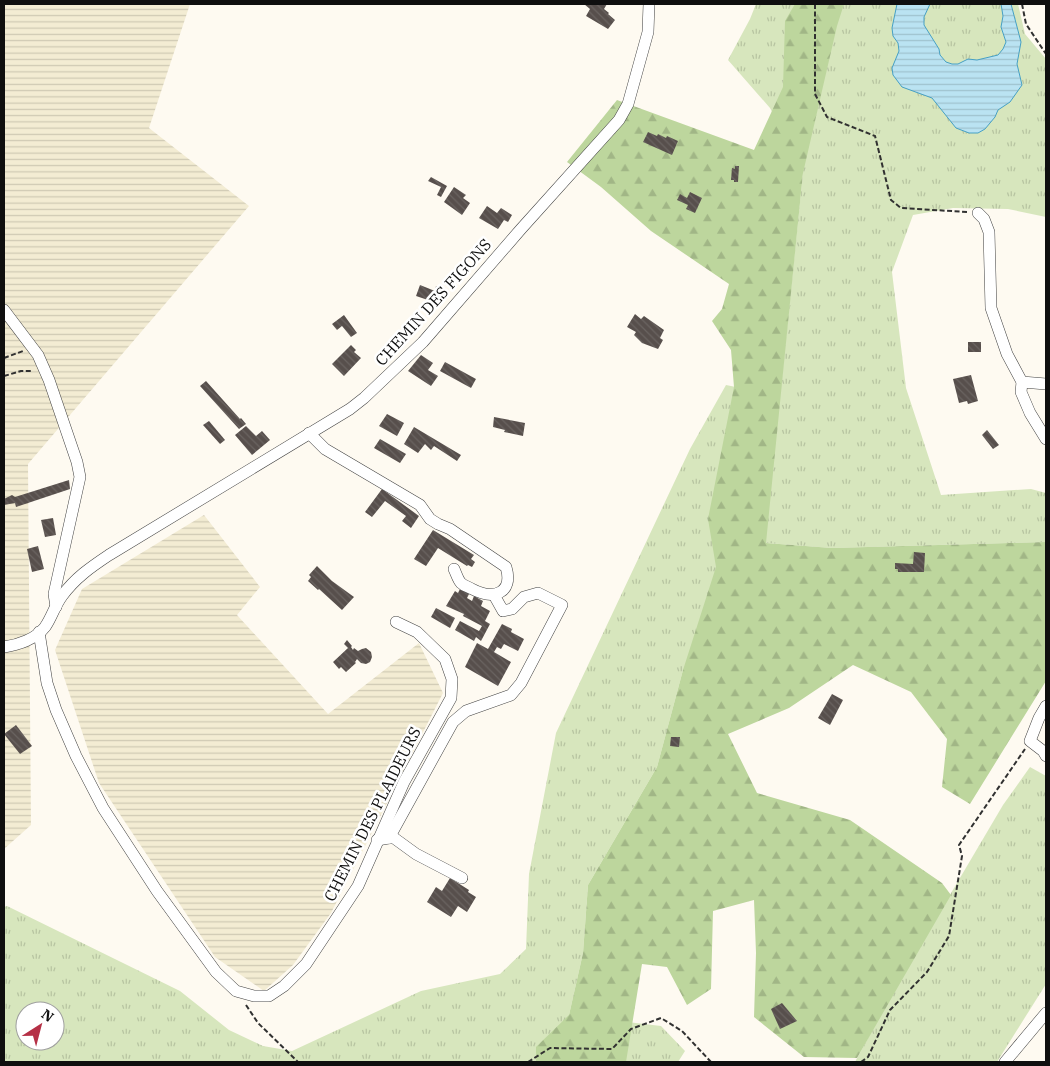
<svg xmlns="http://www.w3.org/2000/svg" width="1050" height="1066" font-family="'IBM Plex Serif',serif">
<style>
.farmland{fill:url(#farmland-rules)}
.grass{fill:url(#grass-tufts);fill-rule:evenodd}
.forest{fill:url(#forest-firs)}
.water{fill:url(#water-rules);stroke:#46a0c4}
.building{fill:url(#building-back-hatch)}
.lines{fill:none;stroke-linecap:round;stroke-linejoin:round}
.minor-casing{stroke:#424242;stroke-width:12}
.path{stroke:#313131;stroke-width:2;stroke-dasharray:5 2.5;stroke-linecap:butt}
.minor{stroke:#fff;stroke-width:11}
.labels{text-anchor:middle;stroke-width:5;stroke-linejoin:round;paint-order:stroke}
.street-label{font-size:16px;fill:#0f0f0f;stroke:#fff}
</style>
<defs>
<pattern id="farmland-rules" width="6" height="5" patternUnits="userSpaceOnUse" patternTransform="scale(1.25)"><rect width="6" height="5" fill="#f3ecd3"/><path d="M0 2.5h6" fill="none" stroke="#cfc9b4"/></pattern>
<pattern id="grass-tufts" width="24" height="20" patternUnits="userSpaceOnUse" patternTransform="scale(1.25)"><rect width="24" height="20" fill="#d7e6bd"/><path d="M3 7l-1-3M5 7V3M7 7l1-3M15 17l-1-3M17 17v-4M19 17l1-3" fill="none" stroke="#b7c4a1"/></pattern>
<pattern id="forest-firs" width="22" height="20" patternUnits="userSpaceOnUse" patternTransform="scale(1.25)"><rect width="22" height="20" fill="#bdd69d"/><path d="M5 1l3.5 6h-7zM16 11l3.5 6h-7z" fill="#a1b686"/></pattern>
<pattern id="water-rules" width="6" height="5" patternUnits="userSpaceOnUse" patternTransform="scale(1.25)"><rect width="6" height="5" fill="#bae3f2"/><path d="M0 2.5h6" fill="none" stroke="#9fc2ce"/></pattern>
<pattern id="building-back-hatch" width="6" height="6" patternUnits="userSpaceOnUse" patternTransform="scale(1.25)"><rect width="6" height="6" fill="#574f4c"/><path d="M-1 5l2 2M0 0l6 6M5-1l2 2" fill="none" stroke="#6a6461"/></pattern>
</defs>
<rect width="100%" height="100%" fill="#fefaf1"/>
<g class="farmland">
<path d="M4 4H190L149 128 249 206 28 464 31 825 4 849Z"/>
<path d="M204 515 260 587 237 615 328 714 419 643 443 693 331 913 293 965 264 991 215 957 99 783 55 650 82 589Z"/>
</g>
<g class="grass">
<path d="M756 4H1018L1025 34 1046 59V217L1008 209 953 208 913 215 892 272 906 388 941 495 1031 489 1046 493V542L832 548 766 543 683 670 657 767 588 885 583 953 569 1015 661 1026 685 1051 678 1062H4V907L7 906 180 991 229 1030 263 1046 292 1051 421 991 500 974 526 949 529 874 556 733 690 449 726 385 780 396 803 173 770 108 728 60 750 19ZM25 1011H55V1041H25Z"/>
<path d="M1030 767 1046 776V984L997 1062H855L898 983 1003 805Z"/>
</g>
<path class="forest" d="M795 4H844L837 26 803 173 766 543 832 548 1046 542V681L970 804 942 787 947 739 911 692 853 665 789 708 728 734 757 793 850 820 942 883 951 895 857 1058 804 1057 754 1017 756 953 754 900 713 911 711 989 687 1005 667 967 642 964 626 1062H536V1047L569 1015 583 953 588 885 657 767 683 670 716 567 708 519 734 387 731 350 712 321 722 309 729 284 651 231 601 187 567 162 617 100 754 150 783 87 785 21Z"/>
<path class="water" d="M897 4H930L924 17V25L939 49 940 55 946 62 952 64H958L968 59 977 60 998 55 1003 49 1006 42 1001 27 1003 16 1001 4H1011L1021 42 1017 64 1022 85 1010 102 998 110 995 117 985 129 978 133H969L956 128 932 98 902 87 893 75 892 68 899 51 898 43 893 36 892 28Z"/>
<g class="building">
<path d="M584 4H607L604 9 609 13 608 14 615 20 608 29 586 16 590 9Z"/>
<path d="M648 132 657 136 658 134 666 138 667 136 678 141 672 155 643 142Z"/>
<path d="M735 166H739L738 182H734V180H731L732 168 735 169Z"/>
<path d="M431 177 447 186 441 197 437 195 441 187 428 181Z"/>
<path d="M454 187 466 195 463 198 470 203 462 215 444 202Z"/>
<path d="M690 192 702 198 695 213 686 209 688 205 677 200 680 194 687 198Z"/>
<path d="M487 206 497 213 501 208 512 215 508 222 504 220 498 229 479 218Z"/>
<path d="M420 285 435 291 436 286 444 289 441 299 430 296 428 300 416 296Z"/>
<path d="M635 314 641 319 644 316 664 330 660 338 663 340 658 349 642 343 634 335 636 332 627 327Z"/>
<path d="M344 315 357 333 351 337 342 326 337 330 332 324Z"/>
<rect x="968" y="342" width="13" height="10"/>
<path d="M351 345 356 350 354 352 361 358 344 376 332 364Z"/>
<path d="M421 355 433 363 428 370 438 376 431 386 408 371Z"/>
<path d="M445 362 476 379 471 388 440 371Z"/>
<path d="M971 375 978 401 968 404 967 401 959 403 953 379Z"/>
<path d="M206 381 240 419 241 418 246 424 239 429 200 386Z"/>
<path d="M387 414 404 423 397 436 379 426Z"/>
<path d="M494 417 525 423 523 436 504 432 505 430 493 427Z"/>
<path d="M209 421 225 440 220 444 203 425Z"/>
<path d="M246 426 256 436 262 431 270 440 252 455 235 435Z"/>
<path d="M414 427 461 455 457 461 434 446 431 450 425 444 418 453 404 444Z"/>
<path d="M987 430 999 445 993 449 982 435Z"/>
<path d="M380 439 406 454 400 463 374 448Z"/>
<path d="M69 480 70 489 16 507 15 503 4 505V499L12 495 15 497Z"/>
<path d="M382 489 419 516 411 528 402 521 406 516 385 501 372 517 365 512Z"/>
<path d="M53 518 56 535 45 537 41 520Z"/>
<path d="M433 530 474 555 471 559 475 562 472 567 468 565 467 566 438 548 426 566 414 559Z"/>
<path d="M38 546 44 569 32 572 27 549Z"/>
<path d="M914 552 925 553 924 572H898V569H895V563L913 564Z"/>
<path d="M317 566 332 581 354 597 342 610 319 589 318 590 308 581 311 577 309 575Z"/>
<path d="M460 589 469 594 467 598 472 601 474 596 483 601 481 606 490 611 485 621 490 624 481 641 476 637 474 641 455 630 460 621 479 631 482 626 463 616 464 614 446 606 455 591 458 593Z"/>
<path d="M436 608 455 618 450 628 431 617Z"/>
<path d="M502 624 512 629 511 632 524 639 518 651 504 644 501 649 497 647 494 652 511 662 498 686 465 667 477 643 488 649Z"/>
<path d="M347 640 352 646 351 647 353 650 354 648 358 651 362 649 366 648 371 652 372 657 370 662 366 664 361 663 357 659 355 662 356 663 346 672 341 667 339 669 333 662 348 648 344 644Z"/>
<path d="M832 694 843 700 830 725 818 718Z"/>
<path d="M16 725 32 746 20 754 4 734Z"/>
<path d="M671 737H680L679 747 670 746Z"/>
<path d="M450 878 469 890 468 892 476 897 467 912 458 906 451 917 427 902 436 887 442 891Z"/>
<path d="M782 1003 797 1021 780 1029 771 1009Z"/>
</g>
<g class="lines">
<g class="minor-casing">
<g id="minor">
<path d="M978 213 984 219 989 232 991 308 1007 354 1022 382 1021 392 1030 413 1046 439"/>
<path d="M4 310 38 355 49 380 77 462 80 477 54 594 56 607"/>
<path d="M1022 382 1046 384"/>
<path d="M309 433 325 449 420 505 430 519 438 524 450 529 506 567C514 594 493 600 472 589 469 587 464 586 461 583 458 580 456 573 454 569"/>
<path d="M39 632 47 683 56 710 76 756 103 808 157 891 216 972 236 991 254 996H269L284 986 306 964 358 886 404 782 451 698 452 679 445 659 417 632 396 622"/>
<path d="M4 647C18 645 36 639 45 627 52 617 55 605 62 596 75 578 91 567 109 555L350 409 364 398 423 342 521 229 619 120 628 104 648 32 649 4"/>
<path d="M1046 706 1039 718 1030 741 1043 751 1046 756"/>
<path d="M389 838H394L416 854 462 878"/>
<path d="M377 840 389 838 453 722 466 711 511 695 521 683 562 605 538 593 524 597 512 609 503 611 494 595"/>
<path d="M1005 1062 1046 1013"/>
</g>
</g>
<g class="path">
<path d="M815 4V94L827 117 875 136 891 200 901 208 967 212"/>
<path d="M1022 4 1026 24 1046 54"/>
<path d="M4 358 23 351"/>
<path d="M4 376 21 371H33"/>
<path d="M246 1005 258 1023 298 1062"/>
<path d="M528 1062 550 1048 612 1049 631 1029 661 1018 682 1031 711 1062"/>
<path d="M861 1062 868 1057 890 1010 927 972 949 936 962 856 959 845 1025 749"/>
</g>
<use href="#minor" class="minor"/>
</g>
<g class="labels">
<g class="street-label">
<text transform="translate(433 302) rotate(-48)" y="6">CHEMIN DES FIGONS</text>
<text transform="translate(372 814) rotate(-63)" y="6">CHEMIN DES PLAIDEURS</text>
</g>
</g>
<rect width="1050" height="1066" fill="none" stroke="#0f0f0f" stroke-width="10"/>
<g transform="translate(40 1026) rotate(36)"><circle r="24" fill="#ffffff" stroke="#9f9f9f"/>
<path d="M0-4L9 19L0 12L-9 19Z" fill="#b53046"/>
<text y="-8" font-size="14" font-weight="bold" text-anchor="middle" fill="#0f0f0f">N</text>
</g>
</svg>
